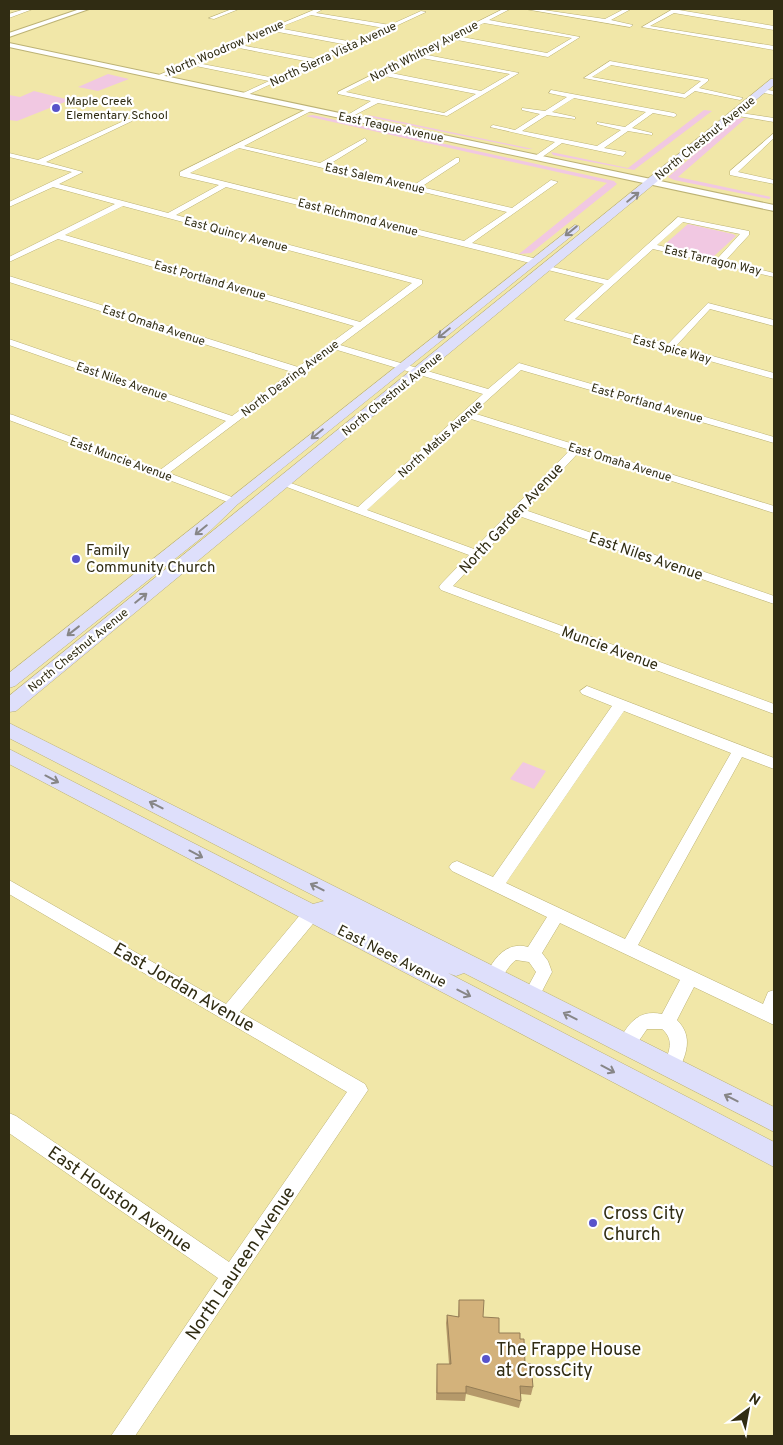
<svg xmlns="http://www.w3.org/2000/svg" width="783" height="1445" font-family="Overpass,sans-serif">
<style>
.green{fill:#f1c8e2}
.lines{fill:none;stroke-linecap:round;stroke-linejoin:round}
.minor-casing{stroke:#bcb275;stroke-width:1}
.tertiary-casing{stroke:#bcb275;stroke-width:2}
.secondary-casing{stroke:#bcb275;stroke-width:1}
.minor{fill:#fff;fill-rule:evenodd}
.tertiary{fill:#fff;fill-rule:evenodd}
.secondary{fill:#dedffb;fill-rule:evenodd}
.wall{fill:#b5996a}
.building{fill:#d3b27b;stroke:#947d56}
.oneway{stroke:#878687}
.poi-dot{fill:#5853ca;stroke:#fff;stroke-width:2}
.labels{text-anchor:middle;stroke-width:4.5;stroke-linejoin:round;paint-order:stroke}
.far-street-label{font-size:12px;fill:#302c13;stroke:#fff}
.far-poi-label{font-size:12px;fill:#302c13;stroke:#fff;text-anchor:start}
.street-label{font-size:15px;fill:#302c13;stroke:#fff}
.poi-label{font-size:15px;fill:#302c13;stroke:#fff;text-anchor:start}
.near-street-label{font-size:18px;fill:#302c13;stroke:#fff}
.near-poi-label{font-size:18px;fill:#302c13;stroke:#fff;text-anchor:start}
</style>
<rect width="100%" height="100%" fill="#f1e7a8"/>
<g class="green">
<path d="M108 74 129 79 98 91 78 87Z"/>
<path d="M34 91 70 100 17 121 9 120V95L20 97Z"/>
<path d="M704 110 712 111 634 170 553 155 551 152 628 168Z"/>
<path d="M313 115 614 181 617 184 531 253 519 254 607 183 306 116Z"/>
<path d="M368 115 533 149H527L369 117Z"/>
<path d="M746 118 678 177 771 197 769 199 674 180 668 177 736 119Z"/>
<path d="M688 224 733 234 736 236 713 257 664 245Z"/>
<path d="M523 762 546 771 534 789 510 779Z"/>
</g>
<g class="lines">
<g class="minor-casing">
<g id="minor">
<path d="M25 9H33L9 18V14Z"/>
<path d="M232 9H239L214 19 209 18Z"/>
<path d="M316 9H323L316 13 390 25 421 11 426 12 243 97 241 94 269 81 191 65 159 78 154 77ZM311 15 384 28 353 42 278 28ZM273 31 348 45 316 59 240 45ZM234 47 310 62 275 78 197 63Z"/>
<path d="M503 9H510L489 20 580 37 548 57 452 39 422 54 519 73 447 116 378 103 349 118 344 117 371 101 338 94V92ZM484 23 572 38 547 53 457 36ZM416 57 510 74 481 91 386 72ZM380 75 476 94 444 113 346 92Z"/>
<path d="M525 9H537L605 19 624 9H631L611 20 633 25 630 27Z"/>
<path d="M673 9 774 26V30L674 13 650 26 774 46V50L642 27Z"/>
<path d="M610 61 708 79V81L699 88 743 98 740 100 695 91 685 98 584 78ZM611 65 701 81 684 94 592 77Z"/>
<path d="M762 89 774 91V95L760 92Z"/>
<path d="M551 90 674 113 677 115 674 117 653 113 632 128 652 133V135L628 131 604 148 626 152 623 156 562 143 538 160 534 158 535 156 555 142 490 127 493 125 515 130 540 114 522 110V108L545 111 567 97 549 93ZM574 98 646 112 625 127 597 122V124L621 130 597 146 522 131 547 115 575 119V117L552 112Z"/>
<path d="M309 108 311 111 244 146 320 163 365 138 367 141 328 165 414 185 456 158H459V162L421 187 512 208 551 180 558 182 472 243 537 259V263L534 264 226 187 176 215 422 280V284L340 345 488 389 519 363 774 437V443L521 370 473 413 774 506V513L579 452 525 510 774 596V604L519 516 453 586 774 704V714L441 590 439 587 441 584 469 555 276 483 281 480 285 481 358 507 483 394 334 349 169 473 237 499V503L233 504 9 420V414L13 415 160 470 226 421 9 345V339L232 416 292 372 9 282V276L298 367 354 326 58 239 9 262V257L115 204 53 187 9 207V202L72 172 9 157V153L38 160 128 119H132V121L46 162 83 172 59 184 168 213 219 185 180 176V172ZM239 148 507 212 464 241 190 173ZM123 206 412 283 360 322 65 235ZM468 418 570 450 474 549 367 510Z"/>
<path d="M734 112 774 118V122L732 115Z"/>
<path d="M774 133V138L738 172 774 180V184L730 175V171Z"/>
<path d="M678 217 749 231V235L725 261 774 273V277L653 249 575 319 668 344 708 303 774 320V326L710 309 676 346 774 373V379L564 320 604 284 544 269V265L608 280ZM683 222 740 234 717 259 657 245Z"/>
<path d="M587 686 774 758V769L742 757 638 945 763 1004 768 992 774 990V1025L694 987 677 1020C694 1037 686 1055 677 1074L671 1076 665 1074 662 1068C668 1054 676 1041 662 1029H647L632 1051 626 1053 620 1051 617 1045C627 1025 637 1009 662 1014L680 980 560 923 542 953 548 961 552 972 537 1001 531 1003 525 1001 523 996 536 972 529 962 516 960C505 967 502 987 487 982L485 977C493 959 506 941 528 947L547 917 452 871 449 867 452 863 457 861 493 877 612 706 582 694 580 691ZM624 711 731 753 625 939 506 883Z"/>
<path d="M9 880 226 1004 305 909 311 907 317 909 319 914 317 919 240 1012 365 1084 368 1090 135 1436H111L218 1278 9 1133V1113L16 1116 229 1262 347 1092 9 894Z"/>
</g>
</g>
<g class="tertiary-casing">
<g id="tertiary">
<path d="M80 9H89L9 37V33Z"/>
<path d="M9 43 774 205V211L9 47Z"/>
</g>
</g>
<g class="secondary-casing">
<g id="secondary">
<path d="M771 79H774V85L16 711 9 712V696Z"/>
<path d="M575 225 579 226V230L238 504 210 531 15 686 9 688V673Z"/>
<path d="M9 723 774 1107V1132L464 973 456 976 448 973 774 1142V1167L9 764V749L313 904 324 901 9 738Z"/>
</g>
</g>
<use href="#minor" class="minor"/>
<use href="#tertiary" class="tertiary"/>
<use href="#secondary" class="secondary"/>
</g>
<path class="wall" d="M459 1300 483 1317 499 1333 520 1339 525 1363 533 1387 531 1395 521 1394V1401L519 1408 466 1394 465 1401 436 1400 437 1364H449L446 1323 447 1315 458 1317Z"/>
<path class="building" d="M459 1300H484L483 1317 499 1318V1333H520V1339H524L525 1363 531 1364 533 1387 520 1386 521 1401 466 1386V1393H437V1364H451L447 1315 459 1317Z"/>
<defs><path id="oneway-shaft" d="M-6 0H5M1.5-3L5.5 0L1.5 3" fill="none" stroke-width="1.6" stroke-linecap="round" stroke-linejoin="round" transform="scale(1.25)"/></defs>
<g class="oneway">
<use href="#oneway-shaft" transform="translate(633 197) rotate(-39)"/>
<use href="#oneway-shaft" transform="translate(571 231) rotate(141)"/>
<use href="#oneway-shaft" transform="translate(444 333) rotate(141)"/>
<use href="#oneway-shaft" transform="translate(317 434) rotate(141)"/>
<use href="#oneway-shaft" transform="translate(201 530) rotate(141)"/>
<use href="#oneway-shaft" transform="translate(141 598) rotate(-39)"/>
<use href="#oneway-shaft" transform="translate(73 631) rotate(142)"/>
<use href="#oneway-shaft" transform="translate(52 779) rotate(28)"/>
<use href="#oneway-shaft" transform="translate(156 805) rotate(-153)"/>
<use href="#oneway-shaft" transform="translate(196 854) rotate(28)"/>
<use href="#oneway-shaft" transform="translate(317 887) rotate(-153)"/>
<use href="#oneway-shaft" transform="translate(464 993) rotate(27)"/>
<use href="#oneway-shaft" transform="translate(570 1016) rotate(-153)"/>
<use href="#oneway-shaft" transform="translate(608 1069) rotate(28)"/>
<use href="#oneway-shaft" transform="translate(731 1098) rotate(-153)"/>
</g>
<g class="poi-dot">
<circle cx="56" cy="108" r="5"/>
<circle cx="76" cy="559" r="5"/>
<circle cx="593" cy="1223" r="5"/>
<circle cx="486" cy="1359" r="5"/>
</g>
<g class="labels">
<g class="far-street-label">
<text transform="translate(225 48) rotate(-23)" y="4">North Woodrow Avenue</text>
<text transform="translate(424 51) rotate(-27)" y="4">North Whitney Avenue</text>
<text transform="translate(333 54) rotate(-25)" y="4">North Sierra Vista Avenue</text>
<text transform="translate(391 127) rotate(12)" y="4">East Teague Avenue</text>
<text transform="translate(705 138) rotate(-39)" y="4">North Chestnut Avenue</text>
<text transform="translate(375 178) rotate(13)" y="4">East Salem Avenue</text>
<text transform="translate(358 217) rotate(14)" y="4">East Richmond Avenue</text>
<text transform="translate(236 234) rotate(15)" y="4">East Quincy Avenue</text>
<text transform="translate(713 260) rotate(13)" y="4">East Tarragon Way</text>
<text transform="translate(210 280) rotate(16)" y="4">East Portland Avenue</text>
<text transform="translate(154 325) rotate(18)" y="4">East Omaha Avenue</text>
<text transform="translate(672 349) rotate(15)" y="4">East Spice Way</text>
<text transform="translate(290 378) rotate(-37)" y="4">North Dearing Avenue</text>
<text transform="translate(122 381) rotate(19)" y="4">East Niles Avenue</text>
<text transform="translate(392 394) rotate(-39)" y="4">North Chestnut Avenue</text>
<text transform="translate(647 403) rotate(16)" y="4">East Portland Avenue</text>
<text transform="translate(440 439) rotate(-42)" y="4">North Matus Avenue</text>
<text transform="translate(121 459) rotate(20)" y="4">East Muncie Avenue</text>
<text transform="translate(620 462) rotate(17)" y="4">East Omaha Avenue</text>
<text transform="translate(78 650) rotate(-39)" y="4">North Chestnut Avenue</text>
</g>
<g class="far-poi-label">
<text x="66" y="105">Maple Creek<tspan x="66" dy="14">Elementary School</tspan></text>
</g>
<g class="street-label">
<text transform="translate(511 518) rotate(-47)" y="5">North Garden Avenue</text>
<text transform="translate(646 556) rotate(19)" y="5">East Niles Avenue</text>
<text transform="translate(610 648) rotate(20)" y="5">Muncie Avenue</text>
<text transform="translate(392 956) rotate(27)" y="5">East Nees Avenue</text>
</g>
<g class="poi-label">
<text x="86" y="555">Family<tspan x="86" dy="17">Community Church</tspan></text>
</g>
<g class="near-street-label">
<text transform="translate(184 987) rotate(30)" y="6">East Jordan Avenue</text>
<text transform="translate(120 1199) rotate(35)" y="6">East Houston Avenue</text>
<text transform="translate(240 1263) rotate(-56)" y="6">North Laureen Avenue</text>
</g>
<g class="near-poi-label">
<text x="603" y="1219">Cross City<tspan x="603" dy="21">Church</tspan></text>
<text x="496" y="1355">The Frappe House<tspan x="496" dy="21">at CrossCity</tspan></text>
</g>
</g>
<rect width="783" height="1445" fill="none" stroke="#302c13" stroke-width="20"/>
<g transform="translate(748 1410) rotate(32)" stroke="#ffffff" stroke-width="4" paint-order="stroke">
<path d="M0-4L9 19L0 12L-9 19Z" fill="#302c13"/>
<text y="-8" font-size="14" font-weight="bold" text-anchor="middle" fill="#302c13">N</text>
</g>
</svg>
